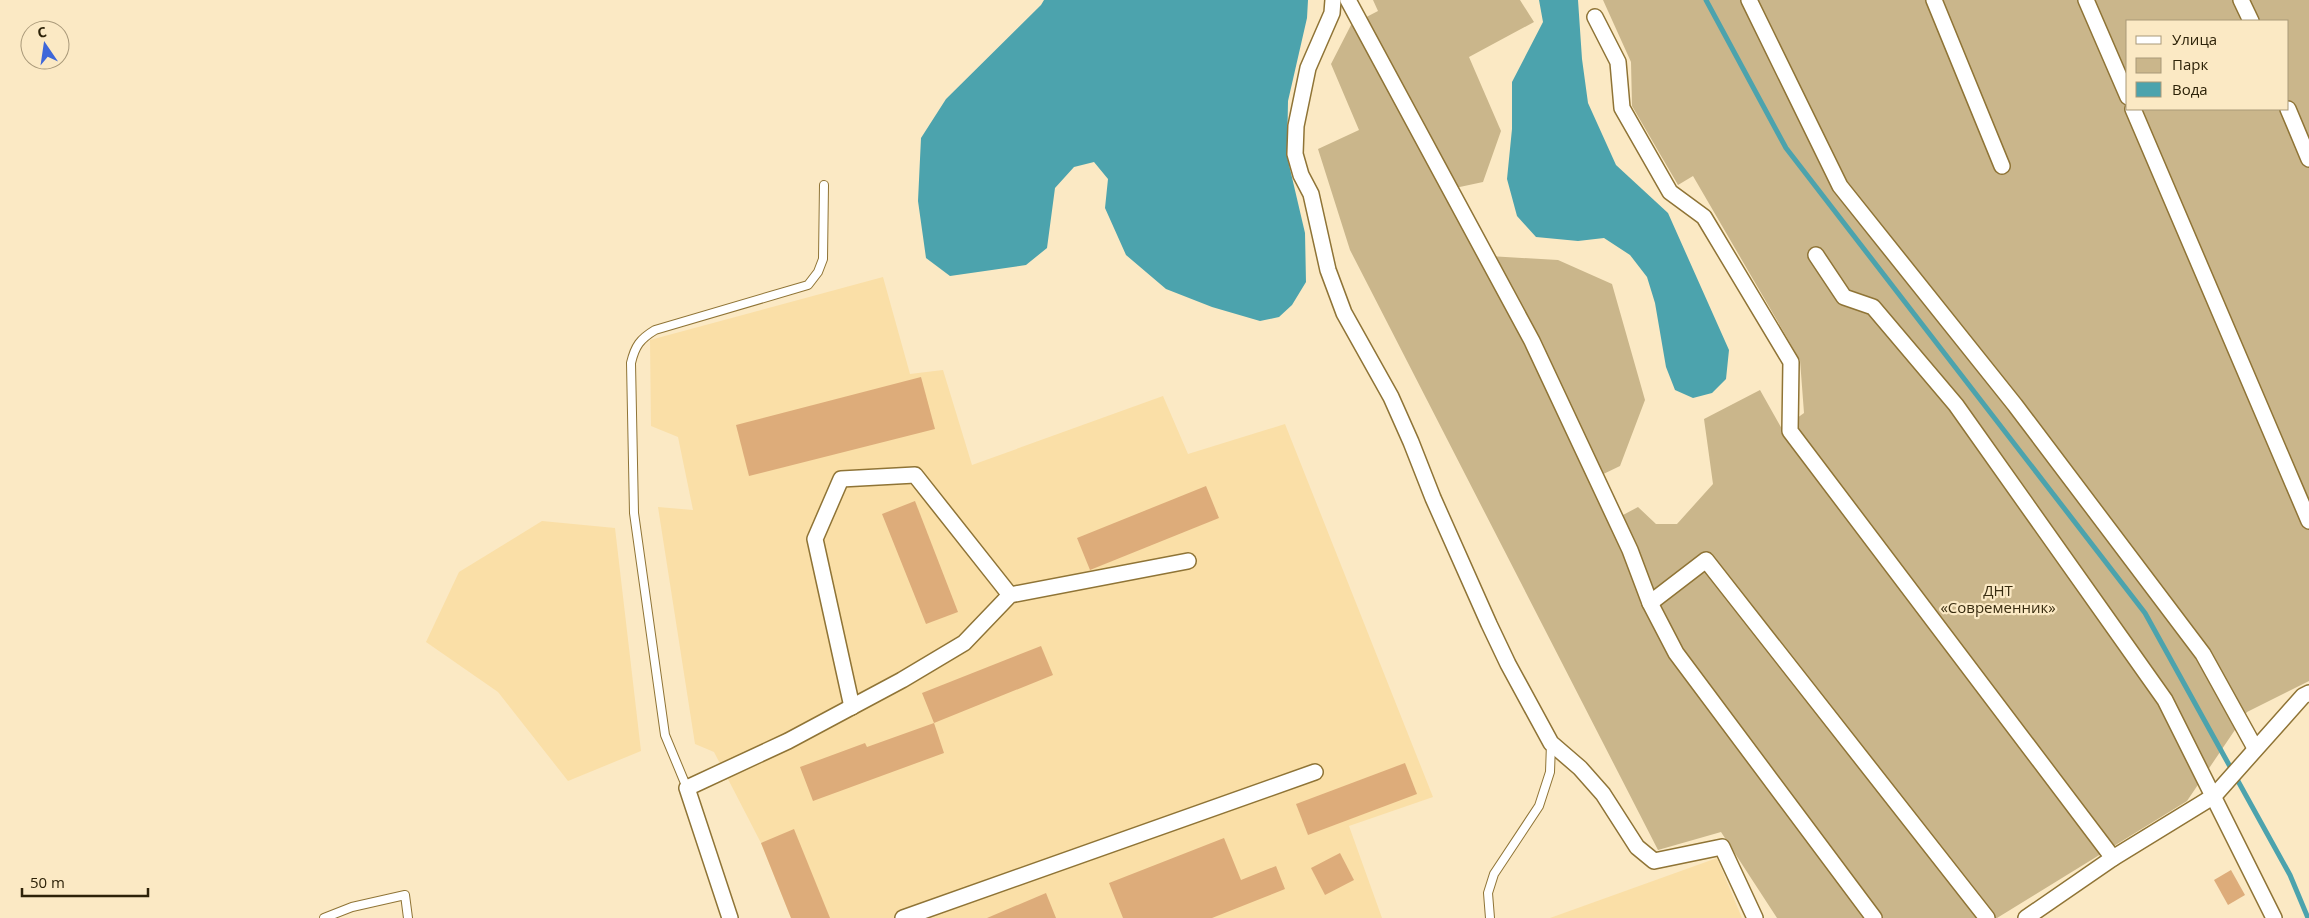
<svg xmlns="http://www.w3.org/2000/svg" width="2309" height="918" font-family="'Open Sans',sans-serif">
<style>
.built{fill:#fadfa7}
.green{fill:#cab68b;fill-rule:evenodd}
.water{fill:#4ca3ad}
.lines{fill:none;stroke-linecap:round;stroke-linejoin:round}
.stream{stroke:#4ca3ad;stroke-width:5}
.building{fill:#ddac7a}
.lane-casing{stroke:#8f7436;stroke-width:10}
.street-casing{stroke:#8f7436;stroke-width:18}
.lane{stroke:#fff;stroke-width:8}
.street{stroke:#fff;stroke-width:15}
.labels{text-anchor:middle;stroke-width:4.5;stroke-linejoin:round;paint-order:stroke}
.park-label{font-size:15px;fill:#382c10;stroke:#fbe9c4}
</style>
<rect width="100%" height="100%" fill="#fbe9c4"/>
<g class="built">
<path d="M883 277 910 374 943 370 972 465 1163 396 1188 454 1285 424 1433 797 1349 826 1382 918H791L761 843 714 752 695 744 658 507 693 510 678 437 651 426 650 340Z"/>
<path d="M542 521 615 528 641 751 568 781 498 692 426 642 459 572Z"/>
<path d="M1717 858 1742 918H1550Z"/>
</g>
<path class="green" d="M1373 0H1520L1534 22 1469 57 1501 131 1483 182 1455 188 1489 256 1558 260 1612 284 1645 400 1620 466 1593 479 1610 522 1638 507 1656 524H1677L1713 484 1704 419 1760 390 1782 429 1804 413 1800 360 1693 176 1678 185 1632 106 1631 62 1603 0H2309V681L2247 712 2187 801 1997 918H1777L1721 832 1658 850 1350 250 1318 149 1359 130 1331 64 1351 25 1378 11ZM2128 21H2288V109H2128Z"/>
<g class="water">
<path d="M1044 0H1308L1307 18 1288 101 1287 156 1305 233 1306 282 1292 305 1279 317 1260 321 1212 307 1166 289 1126 255 1105 208 1108 179 1094 162 1074 167 1055 188 1047 248 1026 265 950 276 926 258 918 201 921 138 946 99 1041 5Z"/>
<path d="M1539 0H1578L1582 59 1588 103 1616 165 1668 213 1729 350 1726 379 1712 393 1693 398 1675 390 1666 367 1655 303 1647 277 1630 255 1604 238 1578 241 1536 237 1517 216 1507 179 1512 129V82L1543 22Z"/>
</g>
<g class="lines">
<path class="stream" d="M1706 0 1786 148 2145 613 2290 875 2308 918"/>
</g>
<g class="building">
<path d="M921 377 935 429 749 476 736 425Z"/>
<path d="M1206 486 1219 518 1090 570 1077 538Z"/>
<path d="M915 501 958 612 926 624 882 514Z"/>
<path d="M1041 646 1053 675 934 723 922 693Z"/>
<path d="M934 723 944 753 813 801 800 767 865 743 867 747Z"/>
<path d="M1405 763 1417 794 1308 835 1296 804Z"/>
<path d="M794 829 830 918H791L761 843Z"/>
<path d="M1224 838 1241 880 1276 866 1285 889 1212 918H1123L1109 883Z"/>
<path d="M1340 853 1354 880 1325 895 1311 868Z"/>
<path d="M2231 870 2245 895 2228 905 2214 880Z"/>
<path d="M1046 893 1056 918H987Z"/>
</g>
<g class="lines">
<g class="lane-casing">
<g id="lane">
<path d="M687 788 665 735 634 513 631 363C635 346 640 339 655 330L808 285 818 272 823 259 824 185"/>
<path d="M324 918 352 907 405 895 408 918"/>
<path d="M1490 918 1488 893 1494 874 1539 806 1550 772 1551 744"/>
</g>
</g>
<g class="street-casing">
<g id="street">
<path d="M1333 0 1332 13 1308 68 1296 126 1295 154 1301 175 1311 194 1328 270 1344 313 1391 397 1411 442 1433 498 1489 624 1508 664 1551 743 1580 768 1603 794 1637 847 1654 861 1722 847 1755 918"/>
<path d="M1348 0 1532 341 1630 550 1650 603 1676 653 1874 918"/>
<path d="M1749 0 1840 186 2015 405 2203 654 2255 748"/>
<path d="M1934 0 2002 166"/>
<path d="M2086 0 2128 97"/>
<path d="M2241 0 2251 21"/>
<path d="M1595 17 1618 62 1622 108 1670 192 1704 217 1791 362 1790 431 2113 858"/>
<path d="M2133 109 2309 521"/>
<path d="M2288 109 2309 159"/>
<path d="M1816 255 1844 297 1873 307 1956 405 2165 700 2274 918"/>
<path d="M1650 603 1706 560 1987 918"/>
<path d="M852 707 815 539 841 479 915 475 1010 595"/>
<path d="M730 918 687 788 788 741 902 680 964 643 1010 595 1188 561"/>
<path d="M903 918 1315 772"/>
<path d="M2026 918 2113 858 2214 796 2303 696 2309 693"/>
</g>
</g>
<use href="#lane" class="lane"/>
<use href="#street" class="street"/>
</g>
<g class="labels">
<g class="park-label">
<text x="1998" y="596">ДНТ<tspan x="1998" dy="17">«Современник»</tspan></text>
</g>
</g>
<rect x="2126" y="20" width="162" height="90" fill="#fbe9c4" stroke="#a99979"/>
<rect x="2136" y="36" width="25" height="8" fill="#ffffff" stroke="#a99979"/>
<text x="2172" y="45" font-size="15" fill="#2d2208">Улица</text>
<rect x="2136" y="58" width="25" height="15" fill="#cab68b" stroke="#a99979"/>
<text x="2172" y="70" font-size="15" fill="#2d2208">Парк</text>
<rect x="2136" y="82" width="25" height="15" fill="#4ca3ad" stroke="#a99979"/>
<text x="2172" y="95" font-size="15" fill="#2d2208">Вода</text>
<g transform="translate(45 45) rotate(347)"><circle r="24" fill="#fbe9c4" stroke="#a99979"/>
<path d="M0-4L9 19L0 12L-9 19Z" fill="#3e67d9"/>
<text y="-8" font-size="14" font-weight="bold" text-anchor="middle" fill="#2d2208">С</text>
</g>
<path d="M22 888v8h126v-8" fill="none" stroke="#2d2208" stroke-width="2.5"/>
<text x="30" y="888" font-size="15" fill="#2d2208" stroke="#fbe9c4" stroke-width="4" paint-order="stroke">50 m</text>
</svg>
